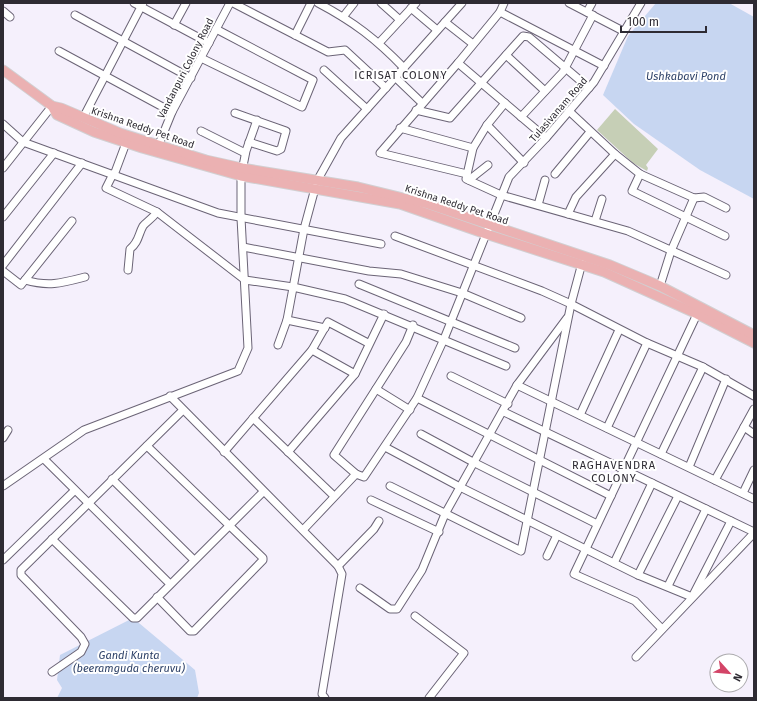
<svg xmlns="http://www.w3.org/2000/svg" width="757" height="701" font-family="'Fira Sans',sans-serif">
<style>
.green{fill:#c6cfb6}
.water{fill:#c7d6f1}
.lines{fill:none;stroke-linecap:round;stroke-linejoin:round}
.minor-casing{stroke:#6b6476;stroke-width:9}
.major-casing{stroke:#d1d0d2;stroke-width:11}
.minor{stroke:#fff;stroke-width:7}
.major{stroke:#ebb1b2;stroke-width:9}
.labels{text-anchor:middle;stroke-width:4;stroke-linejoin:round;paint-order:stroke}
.street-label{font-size:10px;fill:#2e2b33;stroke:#fff}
.neighbourhood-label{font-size:11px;letter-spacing:1px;fill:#2e2b33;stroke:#fff}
.water-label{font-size:11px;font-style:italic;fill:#2e4268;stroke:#fff}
</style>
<rect width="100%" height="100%" fill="#f5f0fc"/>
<path class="green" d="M615 109 658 149 646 165 648 168 647 171 633 163 597 130Z"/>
<g class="water">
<path d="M656 3H729L754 17V199L700 170 634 124 603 95 628 36Z"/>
<path d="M133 618 195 670 199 693 197 698H57L62 688 57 680 60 655Z"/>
</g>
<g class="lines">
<g class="minor-casing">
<g id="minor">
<path d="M134 3 209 43"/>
<path d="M233 3 328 52 345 50 386 88"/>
<path d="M318 3C354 22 376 39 404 68"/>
<path d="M381 3 400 20"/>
<path d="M569 3 623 31"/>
<path d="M411 8 437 30"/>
<path d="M3 11 10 17"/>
<path d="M500 12 604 66"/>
<path d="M587 12 592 3"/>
<path d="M75 15 191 78"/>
<path d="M343 17 354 3"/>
<path d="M445 22 473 44"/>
<path d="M174 25 186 3"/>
<path d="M295 35 311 3"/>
<path d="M379 43 416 3"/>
<path d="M59 51 172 112"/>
<path d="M506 55 545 91"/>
<path d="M201 58 302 107 313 80 216 29"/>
<path d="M458 63 546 138"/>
<path d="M324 70 367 109"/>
<path d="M396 78 422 103"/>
<path d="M505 103 487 125 473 148 466 179 501 195 628 231 726 275"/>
<path d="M416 110 450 118 523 36 529 37 589 88"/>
<path d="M569 111 615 154 640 174 694 198 704 197 726 208"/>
<path d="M235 113 286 131 281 149 277 151 249 142"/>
<path d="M521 117 563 72 593 15"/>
<path d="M83 118 143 3"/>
<path d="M3 124 23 142 218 213 381 244"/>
<path d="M487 125 524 163"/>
<path d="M400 128 473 148"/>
<path d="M201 131 245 153"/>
<path d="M159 144 172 112 230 3"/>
<path d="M3 168 52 106"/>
<path d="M113 174 106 188 157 212 245 280 293 287 345 299 506 366"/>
<path d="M467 174 380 153 458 63 500 12 504 3"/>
<path d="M555 174 590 132"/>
<path d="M640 174 632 191 725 236"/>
<path d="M114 175 126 143"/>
<path d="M469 180 488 165"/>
<path d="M538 205 545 180"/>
<path d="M568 214 576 197 615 154"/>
<path d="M3 217 54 153"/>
<path d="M595 221 602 199"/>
<path d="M395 236 542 291 571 304 647 343 703 367 754 396"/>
<path d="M243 247 369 271 401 274 462 293 521 318"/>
<path d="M3 265 82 163"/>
<path d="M128 270 130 249C139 242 138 235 143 226 146 222 152 219 157 212"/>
<path d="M3 271 21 285 72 221"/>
<path d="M25 280C49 287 62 283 85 277"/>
<path d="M359 284 515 348"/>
<path d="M660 286 671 251 694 198"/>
<path d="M287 320 325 328"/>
<path d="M278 345 287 320 304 229 317 181 341 138 462 3"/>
<path d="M312 350 355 374"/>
<path d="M451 376 508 404"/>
<path d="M517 385 754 499"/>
<path d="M376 389 410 410"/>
<path d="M170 396 338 566 342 574 322 694 325 698"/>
<path d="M417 398 611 496"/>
<path d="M504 412 754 532"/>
<path d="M580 415 619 330"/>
<path d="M253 418 334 496"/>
<path d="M744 427 754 434"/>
<path d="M607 428 647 343"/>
<path d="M421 434 473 462 597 524"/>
<path d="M3 438 8 430"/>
<path d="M147 446 263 558V560L194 631H190L157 597"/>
<path d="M385 447 460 487 638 575 692 597 731 521"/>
<path d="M224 452 312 350 328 322 368 343"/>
<path d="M288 452 355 374 384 314"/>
<path d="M661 454 703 367"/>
<path d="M44 459 170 584"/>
<path d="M689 467 726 379"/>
<path d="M356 474 334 455 406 342 413 325"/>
<path d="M112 479 194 560"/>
<path d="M715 480 754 409"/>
<path d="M3 486 84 430 238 371 248 348 241 218V176L246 151 257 120"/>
<path d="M390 486 521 551 571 304 582 263"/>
<path d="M743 493 754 470"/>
<path d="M371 500 439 532"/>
<path d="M303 530 356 474 364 477 417 398 444 339 509 177 546 138 594 82 641 3"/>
<path d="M52 539 133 618H137L263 492"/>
<path d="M547 556 557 535"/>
<path d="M3 560 74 491"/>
<path d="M614 563 652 483"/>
<path d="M338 566 374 529 379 521"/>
<path d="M638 575 678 496"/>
<path d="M668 586 706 509"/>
<path d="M360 588 390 609H397L422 570 445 514 517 385 567 318"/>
<path d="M415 616 464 653 429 698"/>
<path d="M662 629 635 601 574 574 699 310"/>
<path d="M636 657 754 533"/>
<path d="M52 672 81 652 85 644 81 637 21 575V570L182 411"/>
</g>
</g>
<g class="major-casing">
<g id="major">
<path d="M3 70 52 106 57 115 94 132 142 148 241 176 400 204 486 234 604 272 697 314 754 343"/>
<path d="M52 106 61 108 120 133 206 160 242 168 358 187 428 204 610 265 660 286 754 335"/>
</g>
</g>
<use href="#minor" class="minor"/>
<use href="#major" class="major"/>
</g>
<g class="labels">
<g class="street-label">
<text transform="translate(185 68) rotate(-63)" y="4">Vandanpuri Colony Road</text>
<text transform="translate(558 109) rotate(-49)" y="4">Tulasivanam Road</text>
<text transform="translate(143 127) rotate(19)" y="4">Krishna Reddy Pet Road</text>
<text transform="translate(457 204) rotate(18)" y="4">Krishna Reddy Pet Road</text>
</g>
<g class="neighbourhood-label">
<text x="401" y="79">ICRISAT COLONY</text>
<text x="614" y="469">RAGHAVENDRA<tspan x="614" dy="13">COLONY</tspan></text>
</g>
<g class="water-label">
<text x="686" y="80">Ushkabavi Pond</text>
<text x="129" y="659">Gandi Kunta<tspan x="129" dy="13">(beeramguda cheruvu)</tspan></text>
</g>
</g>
<rect width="757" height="701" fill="none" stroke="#2e2b33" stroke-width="8"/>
<g transform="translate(729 673) rotate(117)"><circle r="19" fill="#ffffff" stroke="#abaaad"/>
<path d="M0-3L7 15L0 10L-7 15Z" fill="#d34467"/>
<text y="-6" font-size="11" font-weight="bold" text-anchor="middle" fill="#2e2b33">N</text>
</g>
<path d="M621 26v6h85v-6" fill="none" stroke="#2e2b33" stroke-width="2"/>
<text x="627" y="26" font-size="12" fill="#2e2b33" stroke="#ffffff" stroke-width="3" paint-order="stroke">100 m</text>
</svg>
